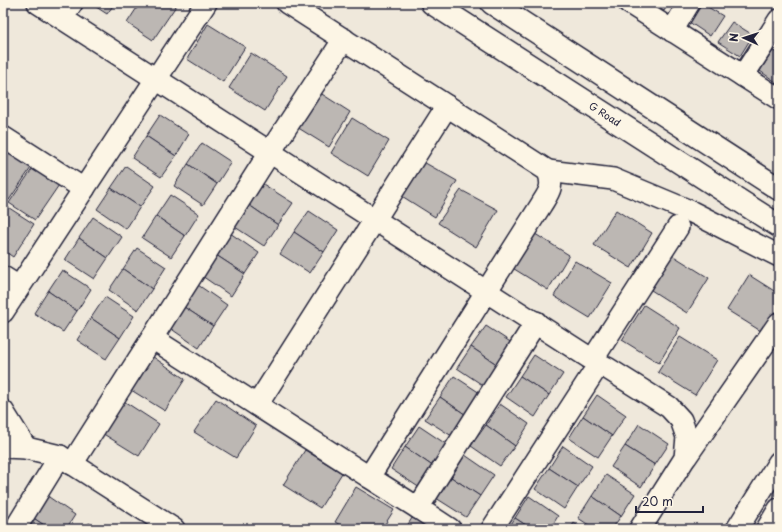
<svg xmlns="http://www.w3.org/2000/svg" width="782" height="532" font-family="'Playpen Sans',sans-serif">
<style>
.building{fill:#bcb7b3;stroke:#22223b}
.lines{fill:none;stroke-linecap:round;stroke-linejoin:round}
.minor-casing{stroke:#22223b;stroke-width:24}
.tertiary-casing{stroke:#22223b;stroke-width:25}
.minor{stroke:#fcf5e5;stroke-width:21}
.tertiary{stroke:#fcf5e5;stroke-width:22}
.labels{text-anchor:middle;stroke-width:3;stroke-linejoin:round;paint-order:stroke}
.street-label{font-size:10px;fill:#22223b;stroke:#fcf5e5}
</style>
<rect width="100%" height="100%" fill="#efe8db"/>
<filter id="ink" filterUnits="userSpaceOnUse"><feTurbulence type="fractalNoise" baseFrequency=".025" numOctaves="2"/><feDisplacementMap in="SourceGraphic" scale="8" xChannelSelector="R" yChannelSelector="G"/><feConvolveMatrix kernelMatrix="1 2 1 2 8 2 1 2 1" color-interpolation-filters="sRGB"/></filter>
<g filter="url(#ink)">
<g class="building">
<path d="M90 3H115L107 14Z"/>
<path d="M140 3H178L153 40 127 23Z"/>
<path d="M651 3H669L664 11Z"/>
<path d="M701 3 723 16 710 36 689 22Z"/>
<path d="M732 22 753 35 740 56 718 42Z"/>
<path d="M208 24 245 47 223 82 187 59Z"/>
<path d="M773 51 779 54V84L760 71Z"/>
<path d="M251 53 287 76 265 111 229 88Z"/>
<path d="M314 89 350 112 329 147 292 124Z"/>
<path d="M160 115 189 134 176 156 146 136Z"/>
<path d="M352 118 389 141 368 176 331 153Z"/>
<path d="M146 136 176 156 161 177 132 158Z"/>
<path d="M202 143 231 162 217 184 188 164Z"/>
<path d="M9 144 35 162 9 200 3 196V153Z"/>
<path d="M420 160 457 181 435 217 397 193Z"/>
<path d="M188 164 217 184 203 205 174 186Z"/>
<path d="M35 165 61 182 35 220 9 203Z"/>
<path d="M126 166 155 186 140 207 111 188Z"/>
<path d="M263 184 293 203 278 225 249 205Z"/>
<path d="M111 188 140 207 126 229 97 209Z"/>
<path d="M461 190 498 210 476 247 438 223Z"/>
<path d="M170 195 199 214 185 236 156 216Z"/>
<path d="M3 204 34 224 13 257 3 250Z"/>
<path d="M249 205 278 225 264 246 235 227Z"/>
<path d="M616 210 652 233 631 268 594 245Z"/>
<path d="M309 211 338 230 324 252 294 232Z"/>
<path d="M156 216 185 236 171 257 142 238Z"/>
<path d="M93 217 122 237 108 258 79 238Z"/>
<path d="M294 232 324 252 310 273 280 254Z"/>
<path d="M532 232 569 255 548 290 511 267Z"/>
<path d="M230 233 259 253 245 274 216 255Z"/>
<path d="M79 238 108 258 94 279 65 260Z"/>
<path d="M137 248 166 267 152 289 123 269Z"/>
<path d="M216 255 245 274 231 296 202 276Z"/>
<path d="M672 255 709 278 687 313 651 290Z"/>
<path d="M575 261 612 283 590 318 554 296Z"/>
<path d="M123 269 152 289 138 310 109 290Z"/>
<path d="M62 270 91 289 77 311 48 291Z"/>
<path d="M749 275 779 294V309L764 333 727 310Z"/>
<path d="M198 285 227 305 213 326 184 307Z"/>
<path d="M48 291 77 311 63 332 34 313Z"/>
<path d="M105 297 134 316 120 338 91 318Z"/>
<path d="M644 305 680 328 659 363 622 340Z"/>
<path d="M184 307 213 326 199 348 170 328Z"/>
<path d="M91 318 120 338 106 359 77 340Z"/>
<path d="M486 326 515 345 501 367 471 347Z"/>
<path d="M680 337 717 360 695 395 658 372Z"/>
<path d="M471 347 501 367 487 388 457 368Z"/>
<path d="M146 352 185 379 165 411 123 385Z"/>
<path d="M534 355 563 374 549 395 520 376Z"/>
<path d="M454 376 483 395 469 417 440 397Z"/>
<path d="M520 376 549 395 535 417 506 397Z"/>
<path d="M597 395 626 415 612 436 583 416Z"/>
<path d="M440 397 469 417 455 438 425 419Z"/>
<path d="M119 398 159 424 139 456 97 430Z"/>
<path d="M216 399 256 426 236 458 194 432Z"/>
<path d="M500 404 529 424 515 446 486 425Z"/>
<path d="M583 416 612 436 598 457 569 438Z"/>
<path d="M639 424 669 444 655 465 625 446Z"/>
<path d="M486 425 515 446 500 466 471 446Z"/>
<path d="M419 426 449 446 434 467 405 447Z"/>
<path d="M563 446 592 466 578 487 549 468Z"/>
<path d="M625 446 655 465 641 487 611 467Z"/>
<path d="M405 447 434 467 420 488 391 469Z"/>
<path d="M305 450 342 473 320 508 283 485Z"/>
<path d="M465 455 494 475 480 496 451 477Z"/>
<path d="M549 468 578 487 564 509 535 489Z"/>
<path d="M606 475 635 494 621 516 592 496Z"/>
<path d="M451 477 480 496 466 517 436 498Z"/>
<path d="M356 487 394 510 382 529H347L335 522Z"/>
<path d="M46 495 75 515 66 529H50L32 517Z"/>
<path d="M529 496 558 516 550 529H532L515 518Z"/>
<path d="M592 496 621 516 612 529H595L578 518Z"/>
<path d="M414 515 435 529H405Z"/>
<path d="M32 517 50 529H24Z"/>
<path d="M515 518 532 529H508Z"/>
<path d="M89 523 98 529H85Z"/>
<path d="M574 523 582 529H570Z"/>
</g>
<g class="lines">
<g class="minor-casing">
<g id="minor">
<path d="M38 3 599 364 607 368 669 407 681 420 687 437 685 458 640 529"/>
<path d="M287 3 548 171C554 187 549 192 541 205L369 477 418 508"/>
<path d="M629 3 779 99"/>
<path d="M62 18 72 3"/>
<path d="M672 31 689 3"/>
<path d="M743 76 779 20"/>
<path d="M3 137 84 189"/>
<path d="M548 171 613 179 692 212 779 256"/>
<path d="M3 277 19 287"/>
<path d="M3 312 206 3"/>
<path d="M152 338 369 477"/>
<path d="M593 359 678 227"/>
<path d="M257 405 447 106"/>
<path d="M3 411 26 448"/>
<path d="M3 447 26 448 60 456 174 529"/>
<path d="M686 457 779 323"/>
<path d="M72 464 270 152 344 39"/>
<path d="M15 529 60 456"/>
<path d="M450 529 418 508 536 322"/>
<path d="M492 529 599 364"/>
<path d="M737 529 779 462"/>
<path d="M767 529 779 509"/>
</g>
</g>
<g class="tertiary-casing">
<g id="tertiary">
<path d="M432 3 779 226"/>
<path d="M492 3 779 189"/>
</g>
</g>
<use href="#minor" class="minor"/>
<use href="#tertiary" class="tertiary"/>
</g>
</g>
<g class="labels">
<g class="street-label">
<text transform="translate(605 114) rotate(33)" y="4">G Road</text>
</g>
</g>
<rect width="782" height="532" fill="none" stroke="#fcf5e5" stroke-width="16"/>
<rect x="8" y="8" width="766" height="516" fill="none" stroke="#22223b" stroke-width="1.5" filter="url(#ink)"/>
<g transform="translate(744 38) rotate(273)" stroke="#fcf5e5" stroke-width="3" paint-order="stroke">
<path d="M0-3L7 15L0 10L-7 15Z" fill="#22223b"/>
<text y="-6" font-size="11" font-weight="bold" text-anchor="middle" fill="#22223b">N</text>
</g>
<path d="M636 506v6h67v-6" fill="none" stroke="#22223b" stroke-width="2"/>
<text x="642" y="506" font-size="12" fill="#22223b" stroke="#fcf5e5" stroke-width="3" paint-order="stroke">20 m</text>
</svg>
